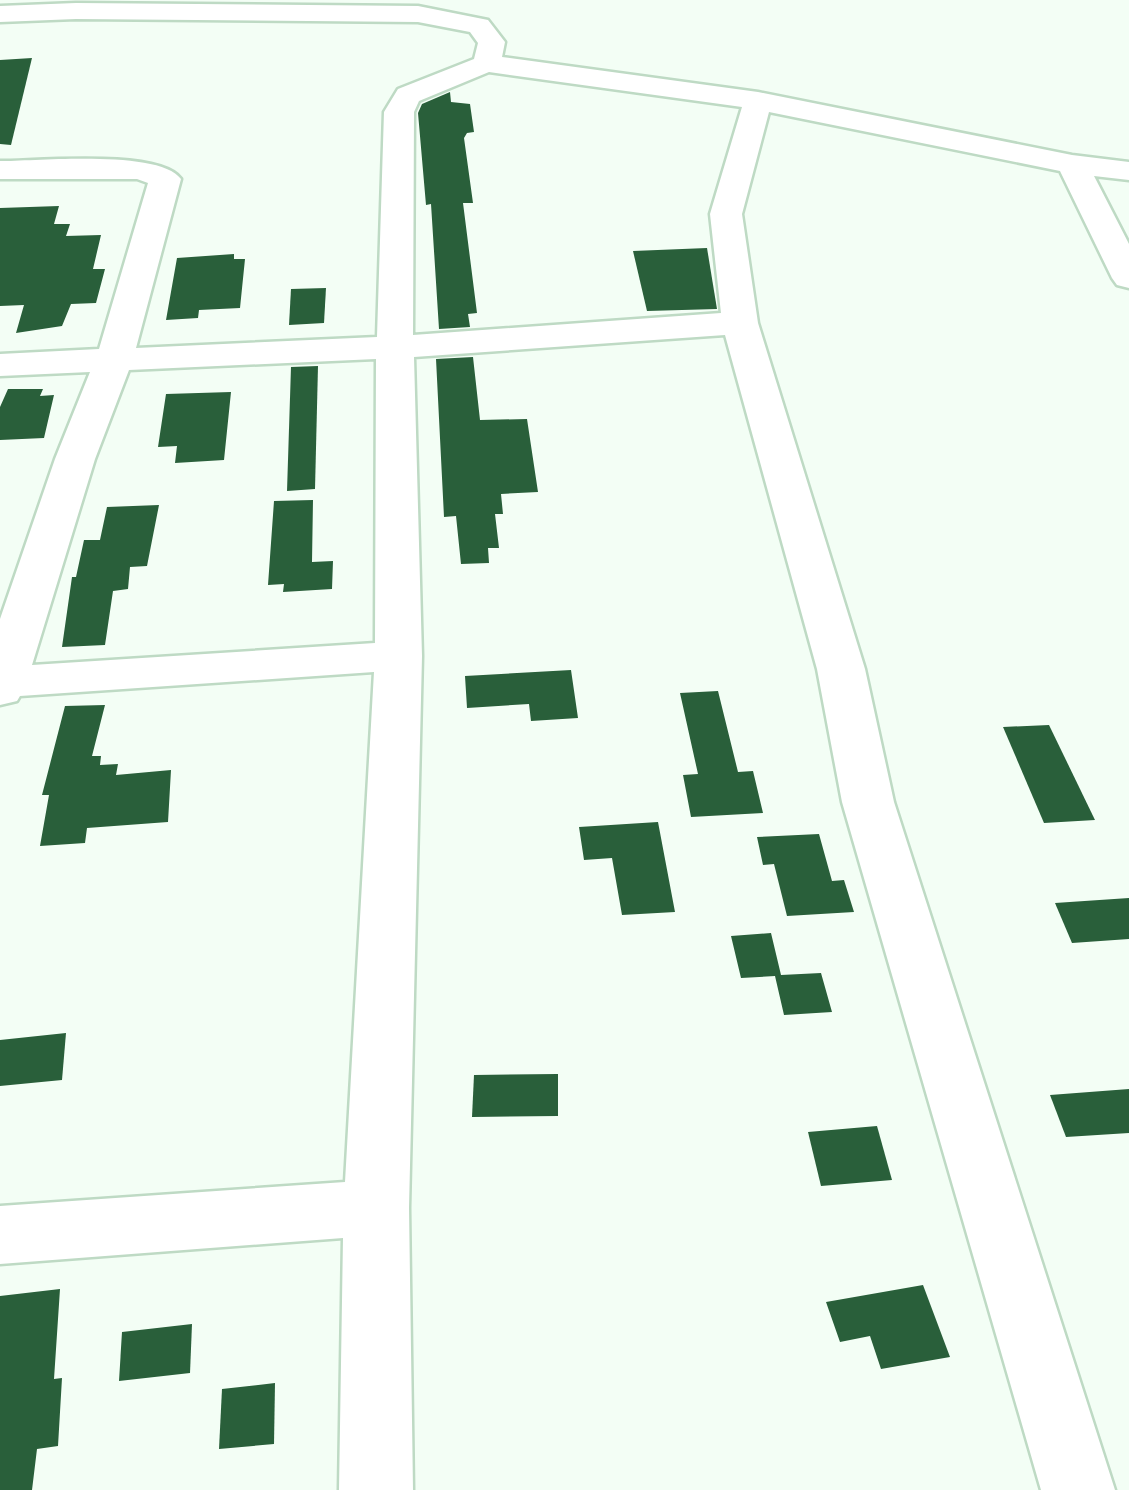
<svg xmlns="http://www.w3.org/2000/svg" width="1129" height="1490" font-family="'Alegreya Sans',sans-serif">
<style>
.building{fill:#295f3a}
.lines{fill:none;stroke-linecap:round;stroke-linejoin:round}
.minor-casing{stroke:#bedac4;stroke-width:5}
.minor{fill:#fff;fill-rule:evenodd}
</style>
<rect width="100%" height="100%" fill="#f3fef5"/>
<g class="building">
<path d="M32 58 11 145 0 144V60Z"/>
<path d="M450 92 451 102 470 104 474 132 467 133 464 138 473 203H463L477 313 468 314 470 327 439 329 431 204 426 205 418 113 422 104Z"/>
<path d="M59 206 54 224H70L66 236 101 235 93 269H105L96 303 71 304 62 326 16 333 24 305 0 306V208Z"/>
<path d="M707 248 717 309 647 311 633 251Z"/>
<path d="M234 254V259H245L240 308 199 310 198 318 166 320 177 258Z"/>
<path d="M326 288 324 323 289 325 291 289Z"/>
<path d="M473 357 480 420 527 419 538 492 501 494 503 514H495L499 548H488L489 563 461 564 456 516 444 517 436 359Z"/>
<path d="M318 366 315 489 287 491 291 367Z"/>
<path d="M8 389H43L40 396 54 395 44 438 0 440V407Z"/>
<path d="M231 392 224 460 175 463 177 446 158 447 166 394Z"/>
<path d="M313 500 312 562 333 561 332 589 283 592 284 584 268 585 274 501Z"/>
<path d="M159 505 147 566 130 567 128 589 113 591 105 645 62 647 72 577H76L84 540H100L107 507Z"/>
<path d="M571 670 578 718 531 721 529 704 467 708 465 676Z"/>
<path d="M718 691 738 772 753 771 763 813 691 817 683 775 698 774 680 693Z"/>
<path d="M105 705 92 756H101L100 765 118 764 116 775 171 770 168 822 87 828 85 843 40 846 49 795H42L65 706Z"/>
<path d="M1049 725 1095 820 1044 823 1003 727Z"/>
<path d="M658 822 675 912 622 915 612 858 584 860 579 827Z"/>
<path d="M819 834 832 881 844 880 854 912 787 916 774 864 763 865 757 837Z"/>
<path d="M1129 898V939L1072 943 1055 903Z"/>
<path d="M771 933 781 975 821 973 832 1012 784 1015 775 976 741 978 731 936Z"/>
<path d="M66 1033 62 1080 0 1086V1040Z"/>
<path d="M558 1074V1116L472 1117 474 1075Z"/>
<path d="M1129 1089V1133L1066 1137 1050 1095Z"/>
<path d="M877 1126 892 1180 821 1186 808 1132Z"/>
<path d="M923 1285 950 1357 881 1369 870 1336 840 1342 826 1302Z"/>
<path d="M60 1289 54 1379 62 1378 58 1446 37 1449 32 1490H0V1296Z"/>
<path d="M192 1324 190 1373 119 1381 122 1332Z"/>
<path d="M275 1383 274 1444 219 1449 222 1389Z"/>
</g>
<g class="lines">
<g class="minor-casing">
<path id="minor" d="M76 3 418 6 488 20 505 42 502 57 758 92 1072 155 1129 162V180L1094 176 1129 244V288L1117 285 1112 278 1060 171 769 112 742 214 758 323 865 669 894 802 1115 1490H1041L842 802 817 669 725 335 414 357 422 656 409 1208 413 1490H339L343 1238 0 1264V1206L345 1182 374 672 20 696 17 701 0 705V619L55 459 90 372 0 376V354L99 349 148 183 137 179H0V161C37 161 160 149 181 179L136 348 377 337 384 112 398 89 474 59 478 43 470 32 418 22 76 19 0 22V6ZM489 72 742 107 710 214 721 313 413 335 414 112 419 101ZM376 359 375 643 32 665 95 459 129 370Z"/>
</g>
<use href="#minor" class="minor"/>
</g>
</svg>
